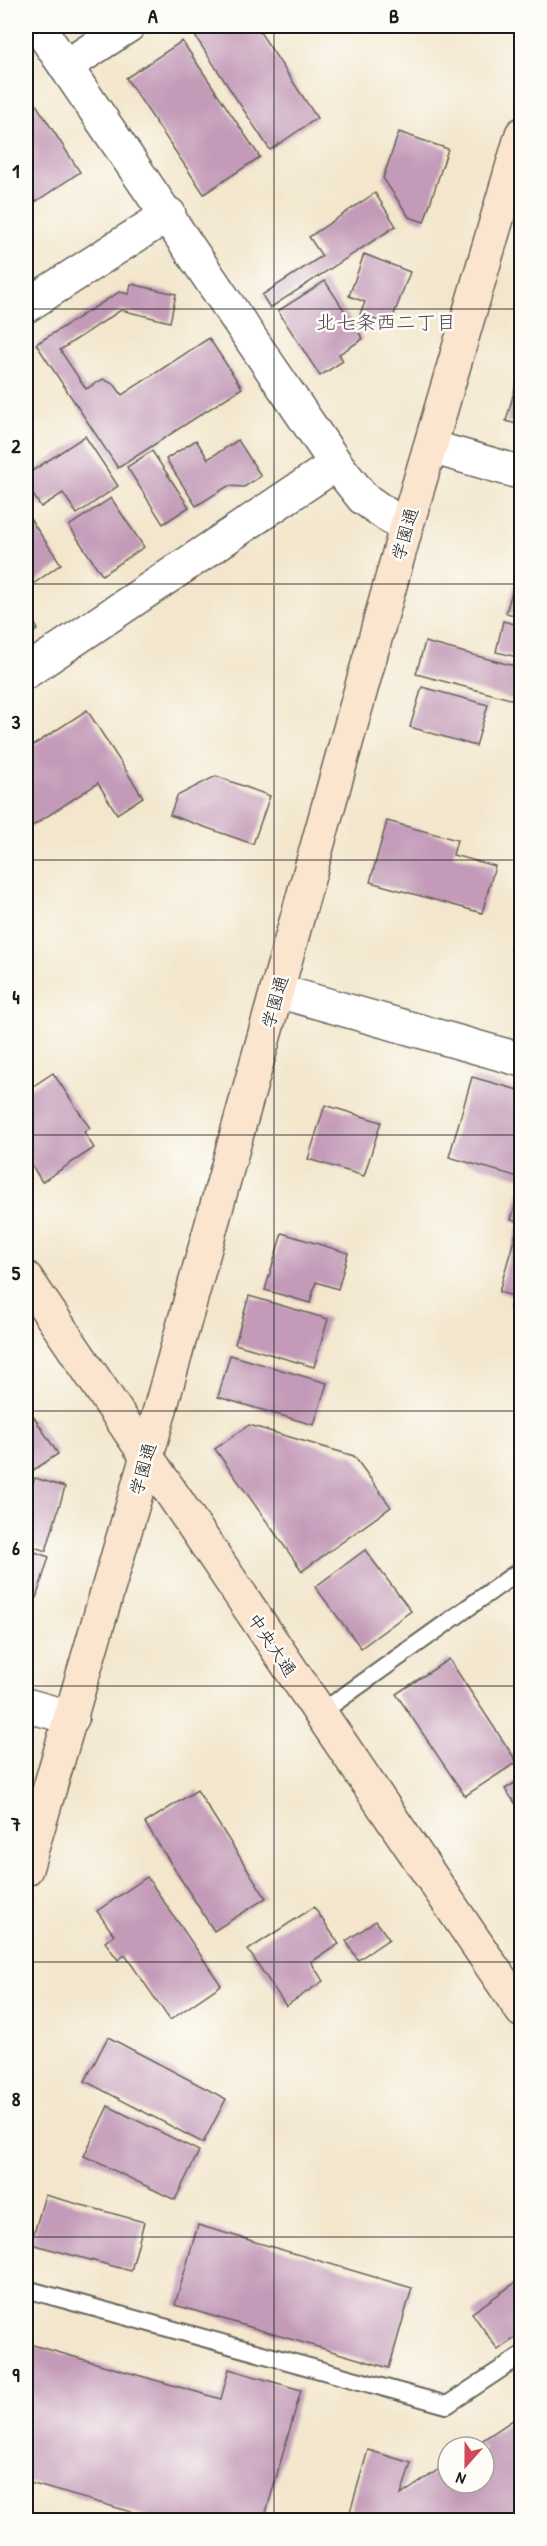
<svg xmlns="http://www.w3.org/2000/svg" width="547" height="2546" font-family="'Patrick Hand','Klee One',sans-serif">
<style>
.building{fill:#c39ab8}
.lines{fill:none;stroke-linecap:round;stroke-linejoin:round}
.lane-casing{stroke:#67635a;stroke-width:20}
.street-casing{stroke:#67635a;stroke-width:36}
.secondary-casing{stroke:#67635a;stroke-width:36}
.lane{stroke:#fff;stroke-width:16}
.street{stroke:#fff;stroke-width:33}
.secondary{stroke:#fbe5cf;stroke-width:33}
.grid{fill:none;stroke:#1c1c1c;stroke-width:1.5;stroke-opacity:0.55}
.labels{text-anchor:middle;stroke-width:5;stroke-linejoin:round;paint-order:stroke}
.street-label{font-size:18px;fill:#1c1c1c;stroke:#fdfcf7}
.neighbourhood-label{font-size:20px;fill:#564853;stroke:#fdfcf7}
.neatline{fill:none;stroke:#1c1c1c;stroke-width:2}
.grid-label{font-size:20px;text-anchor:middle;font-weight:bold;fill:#1c1c1c}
</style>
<rect width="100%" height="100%" fill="#fdfcf7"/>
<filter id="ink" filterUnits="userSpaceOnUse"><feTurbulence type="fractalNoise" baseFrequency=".0167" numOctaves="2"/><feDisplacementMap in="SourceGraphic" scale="12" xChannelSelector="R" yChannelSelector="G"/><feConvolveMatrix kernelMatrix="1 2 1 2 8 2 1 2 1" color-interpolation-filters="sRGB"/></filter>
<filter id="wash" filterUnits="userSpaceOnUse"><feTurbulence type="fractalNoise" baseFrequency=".008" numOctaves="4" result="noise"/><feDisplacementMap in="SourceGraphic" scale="24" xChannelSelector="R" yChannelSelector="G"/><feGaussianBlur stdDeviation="1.35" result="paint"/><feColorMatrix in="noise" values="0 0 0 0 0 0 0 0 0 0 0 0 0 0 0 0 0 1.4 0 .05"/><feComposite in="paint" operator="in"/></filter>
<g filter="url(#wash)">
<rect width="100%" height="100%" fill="#f3e6cc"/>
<g id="blocks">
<g class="building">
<path d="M197 26H256L317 118 270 150 191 30Z"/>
<path d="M182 41 260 157 204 194 126 78Z"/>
<path d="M26 89 80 172 26 208Z"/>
<path d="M399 132 448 149 424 222 409 217 383 178Z"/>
<path d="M375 193 396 226 270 308 262 295 322 256 309 237Z"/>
<path d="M364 254 410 272 390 325 360 314 365 302 349 296Z"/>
<path d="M325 281 363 339 339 354 343 361 320 376 278 311Z"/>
<path d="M131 284 176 294 170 322 121 310 60 350 86 389 103 379 115 385 122 395 209 338 242 388 118 468 36 344 119 292 129 294Z"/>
<path d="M521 367 522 368V426L506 421Z"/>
<path d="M85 436 118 486 77 514 63 493 41 507 26 484V475Z"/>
<path d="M196 440 208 459 238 440 261 476 244 487 228 486 196 506 166 459Z"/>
<path d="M152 451 189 507 163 524 127 467Z"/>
<path d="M111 498 144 547 102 575 69 526Z"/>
<path d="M26 513 61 564 26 589Z"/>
<path d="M519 567 522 568V617L506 613Z"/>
<path d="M26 611 38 629 26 638Z"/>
<path d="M503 621 522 626V658L496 652Z"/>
<path d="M425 642 522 668V702L416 674Z"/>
<path d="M422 687 488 705 476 746 410 727Z"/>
<path d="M87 710 143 797 117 814 98 783 26 830V750Z"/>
<path d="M216 776 270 796 253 844 170 815 177 796Z"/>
<path d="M387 821 457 840 453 855 495 866 482 913 370 882Z"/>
<path d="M521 917H522V953L511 950Z"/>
<path d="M53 1073 90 1128 84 1132 94 1148 42 1182 26 1156V1091Z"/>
<path d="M472 1077 522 1091V1178L449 1157Z"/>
<path d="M325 1105 381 1122 364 1176 308 1159Z"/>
<path d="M521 1186H522V1310L510 1307 513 1296 499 1292 519 1222 511 1220Z"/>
<path d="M282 1233 348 1253 338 1289 316 1282 310 1303 265 1290Z"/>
<path d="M249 1296 328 1319 314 1367 235 1344Z"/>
<path d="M230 1355 327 1383 314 1425 218 1397Z"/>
<path d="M34 1417 58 1454 26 1475V1422Z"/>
<path d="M249 1425 354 1456 391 1507 302 1571 215 1449Z"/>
<path d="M35 1478 65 1487 46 1551 26 1544V1501Z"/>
<path d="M26 1549 49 1557 33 1608 26 1606Z"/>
<path d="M365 1550 411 1611 361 1648 315 1587Z"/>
<path d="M26 1612 34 1615 26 1639Z"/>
<path d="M449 1659 517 1762 465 1796 396 1694Z"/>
<path d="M522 1778V1813L505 1789Z"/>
<path d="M197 1790 266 1898 214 1931 145 1823Z"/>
<path d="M147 1877 221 1985 170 2020 125 1955 118 1960 105 1942 114 1935 97 1911Z"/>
<path d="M314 1907 339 1944 311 1962 323 1981 286 2006 248 1950Z"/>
<path d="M376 1921 389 1939 358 1960 346 1941Z"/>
<path d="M108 2037 226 2099 203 2143 85 2081Z"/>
<path d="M108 2106 199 2151 175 2200 84 2156Z"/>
<path d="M45 2195 144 2222 131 2271 31 2244Z"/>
<path d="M198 2225 412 2288 389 2368 175 2305Z"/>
<path d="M522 2278V2333L498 2350 472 2313Z"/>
<path d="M26 2343 221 2399 229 2369 301 2390 264 2520H160L26 2482Z"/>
<path d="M522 2414V2520L348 2519 368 2450 411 2463 401 2495 448 2463V2483H484V2447H472Z"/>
</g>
</g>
</g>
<g filter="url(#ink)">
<use href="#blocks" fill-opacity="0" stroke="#67635a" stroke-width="1.5"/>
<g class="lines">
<g class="lane-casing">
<g id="lane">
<path d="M319 1714 522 1569"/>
<path d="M26 2289 447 2405 522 2355"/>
</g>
</g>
<g class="street-casing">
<g id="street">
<path d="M38 26 336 464 363 498 406 528"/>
<path d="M66 66 128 26"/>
<path d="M26 306 169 214"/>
<path d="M431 447 522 473"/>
<path d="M26 672 336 464"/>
<path d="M278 991 522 1060"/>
<path d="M26 1705 72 1718"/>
</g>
</g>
<g class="secondary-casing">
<g id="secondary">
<path d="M26 1278 522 2011"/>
<path d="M26 1869 147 1456 406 528 522 134"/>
</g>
</g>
<use href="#lane" class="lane"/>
<use href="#street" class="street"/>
<use href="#secondary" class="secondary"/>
</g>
</g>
<path class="grid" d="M274 26V2520M26 309H522M26 584H522M26 860H522M26 1135H522M26 1411H522M26 1686H522M26 1962H522M26 2237H522"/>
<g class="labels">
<g class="street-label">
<text transform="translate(405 534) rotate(-74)" y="6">学園通</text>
<text transform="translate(275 1002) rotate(-74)" y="6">学園通</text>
<text transform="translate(143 1469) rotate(-74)" y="6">学園通</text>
<text transform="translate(272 1645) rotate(56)" y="6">中央大通</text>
</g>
<g class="neighbourhood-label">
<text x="386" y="329">北七条西二丁目</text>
</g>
</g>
<rect width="547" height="2546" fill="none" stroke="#fdfcf7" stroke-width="66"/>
<g transform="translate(466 2465) rotate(201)"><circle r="28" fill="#fdfcf7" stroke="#a3a29f" stroke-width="1.5"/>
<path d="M0-4.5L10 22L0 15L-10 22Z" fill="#d1495b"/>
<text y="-9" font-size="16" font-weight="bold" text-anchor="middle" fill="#1c1c1c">N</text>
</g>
<rect x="33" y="33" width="481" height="2480" class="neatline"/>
<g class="grid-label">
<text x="153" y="23">A</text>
<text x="394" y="23">B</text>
<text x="16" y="178">1</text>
<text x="16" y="453">2</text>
<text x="16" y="729">3</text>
<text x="16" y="1004">4</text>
<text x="16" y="1280">5</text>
<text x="16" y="1555">6</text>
<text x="16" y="1831">7</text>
<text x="16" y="2106">8</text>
<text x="16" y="2382">9</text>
</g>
</svg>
